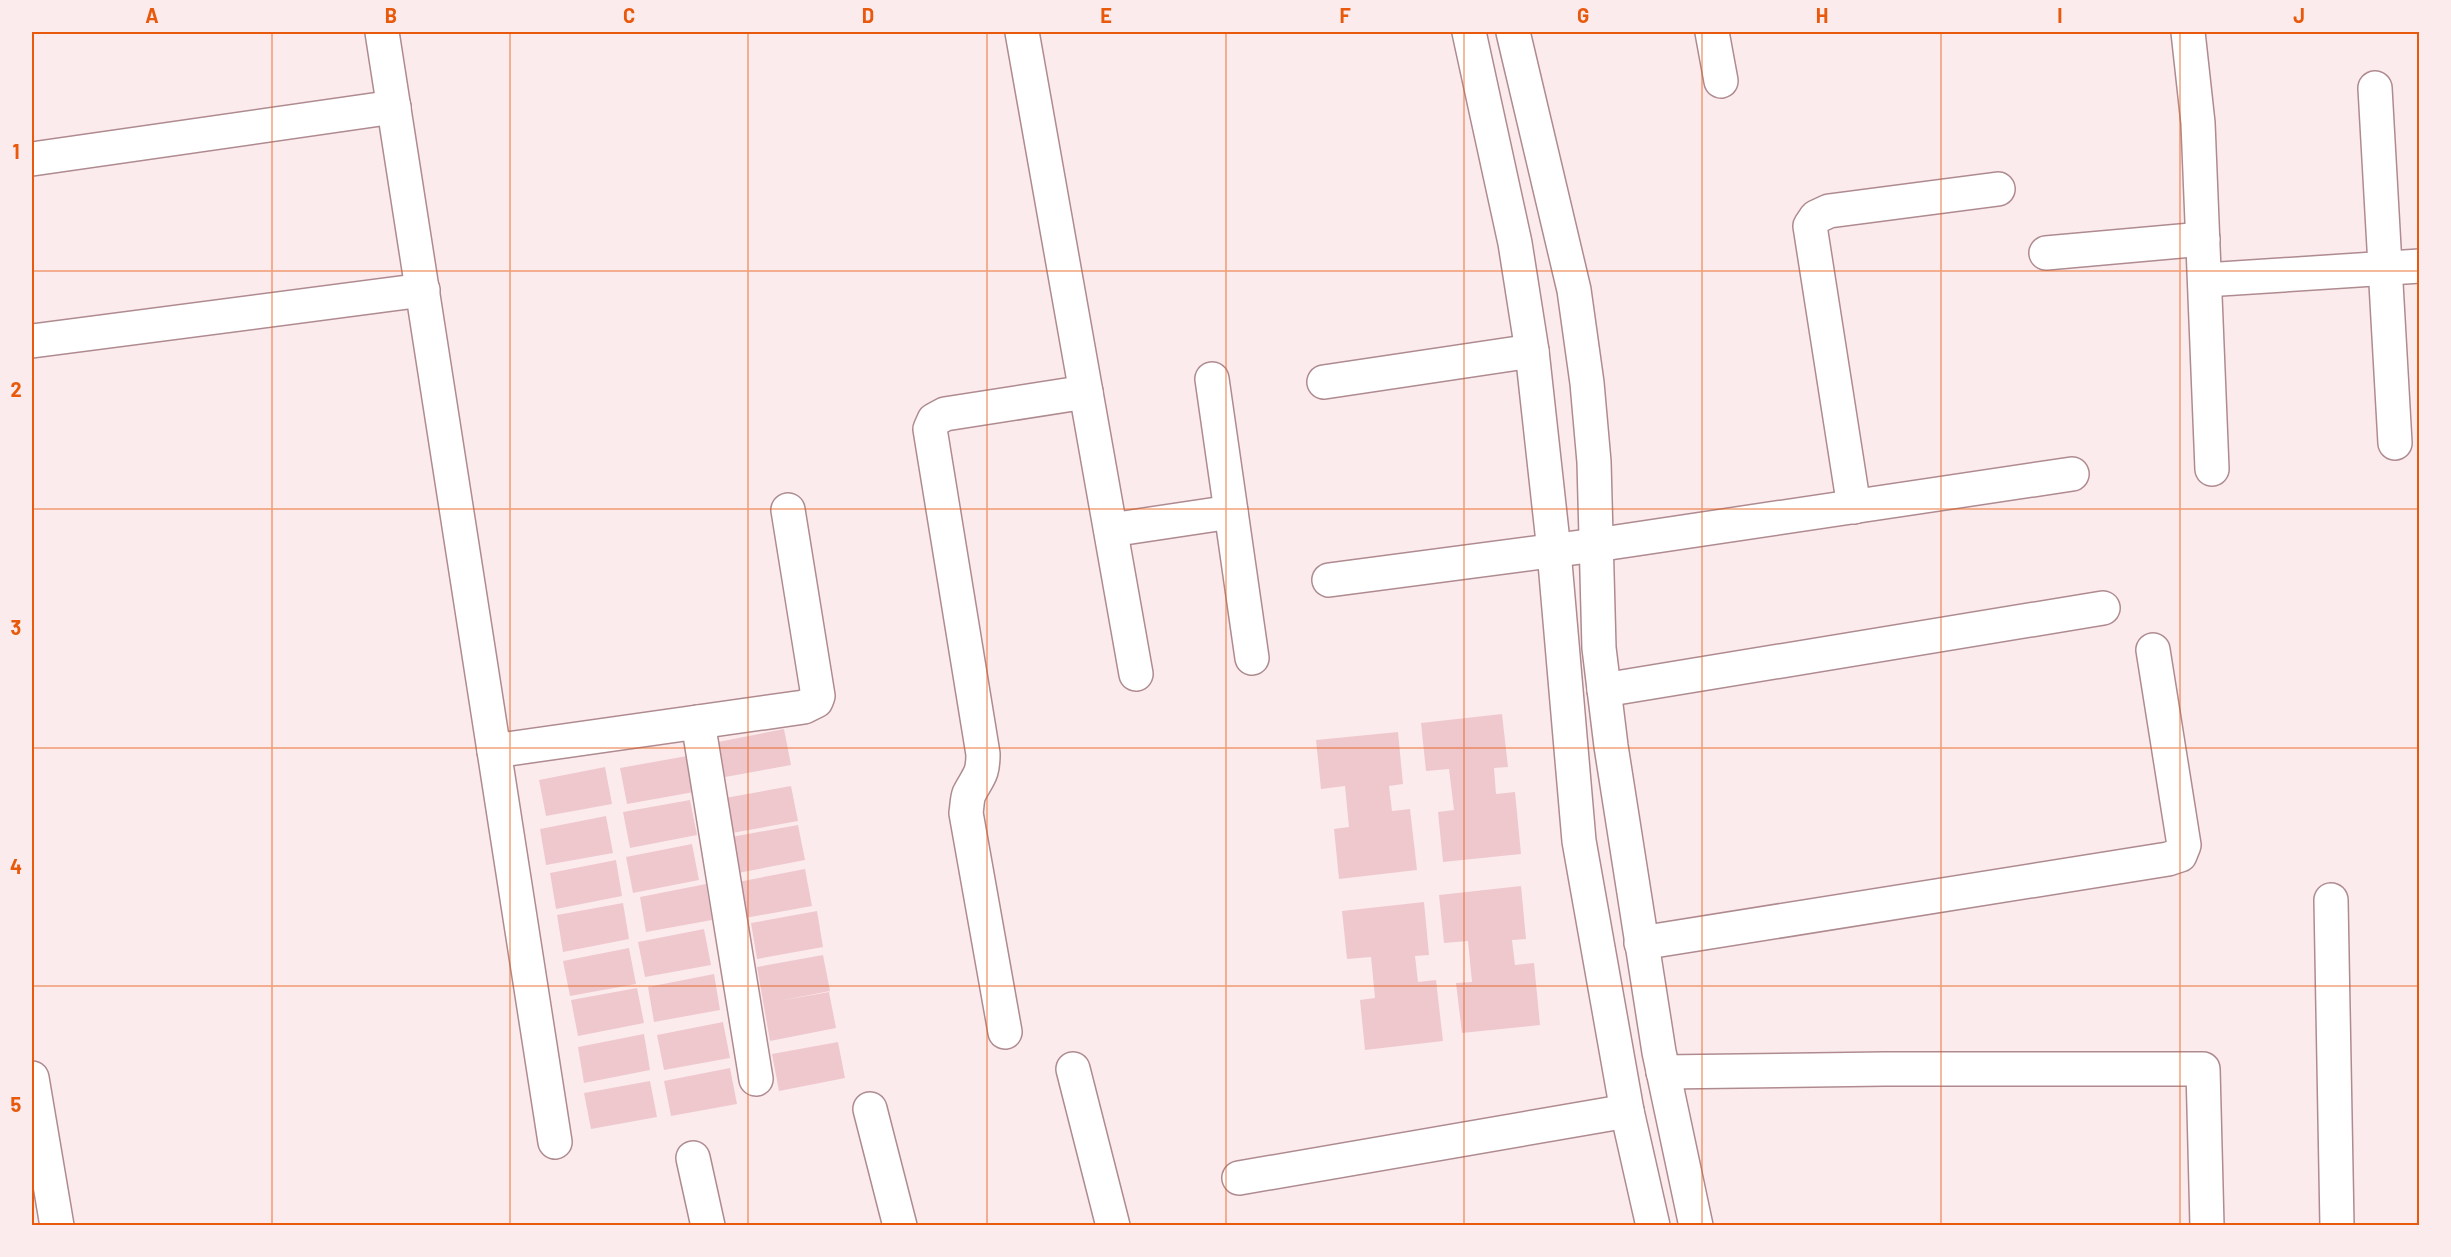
<svg xmlns="http://www.w3.org/2000/svg" width="2451" height="1257" font-family="Barlow,sans-serif">
<style>
.building{fill:#efc8ce}
.lines{fill:none;stroke-linecap:round;stroke-linejoin:round}
.minor-casing{stroke:#af8b90;stroke-width:36}
.minor{stroke:#fff;stroke-width:33}
.grid{fill:none;stroke:#e8590c;stroke-width:1.5;stroke-opacity:0.55}
.neatline{fill:none;stroke:#e8590c;stroke-width:2}
.grid-label{font-size:20px;text-anchor:middle;font-weight:bold;fill:#e8590c}
</style>
<rect width="100%" height="100%" fill="#fbebed"/>
<g class="building">
<path d="M1502 714 1508 767 1494 768 1496 794 1515 792 1521 854 1443 862 1438 812 1454 810 1449 769 1426 771 1421 723Z"/>
<path d="M784 729 791 765 725 777 718 742Z"/>
<path d="M1398 732 1403 784 1389 786 1392 811 1410 809 1417 870 1339 879 1334 829 1349 827 1345 786 1321 789 1316 740Z"/>
<path d="M687 756 694 792 627 804 620 768Z"/>
<path d="M605 767 612 804 546 816 539 780Z"/>
<path d="M791 786 798 821 732 833 725 798Z"/>
<path d="M690 800 697 835 630 848 623 812Z"/>
<path d="M606 816 613 853 546 865 540 829Z"/>
<path d="M798 825 805 860 738 873 731 837Z"/>
<path d="M692 844 699 880 633 893 626 857Z"/>
<path d="M616 860 622 896 556 909 550 873Z"/>
<path d="M805 869 812 906 745 918 738 882Z"/>
<path d="M706 884 712 920 646 932 640 897Z"/>
<path d="M1521 886 1526 939 1512 940 1515 965 1534 963 1540 1025 1462 1033 1456 983 1472 982 1468 941 1444 943 1439 895Z"/>
<path d="M1424 902 1429 955 1415 956 1418 982 1436 980 1443 1041 1365 1050 1360 1000 1375 998 1371 957 1347 959 1342 911Z"/>
<path d="M623 903 629 939 563 952 557 915Z"/>
<path d="M817 911 823 947 757 959 751 923Z"/>
<path d="M704 929 711 965 645 977 638 942Z"/>
<path d="M629 948 636 984 570 996 563 961Z"/>
<path d="M823 955 830 991 779 1001 829 992 836 1028 770 1041 757 967Z"/>
<path d="M714 974 720 1010 654 1022 648 987Z"/>
<path d="M637 988 644 1023 578 1036 571 1000Z"/>
<path d="M723 1022 730 1058 664 1070 657 1035Z"/>
<path d="M644 1034 650 1070 584 1083 578 1047Z"/>
<path d="M838 1042 845 1078 779 1091 772 1054Z"/>
<path d="M730 1068 737 1104 671 1116 664 1081Z"/>
<path d="M650 1081 657 1117 591 1129 584 1093Z"/>
</g>
<g class="lines">
<g class="minor-casing">
<g id="minor">
<path d="M382 32 555 1142"/>
<path d="M1022 32 1136 674"/>
<path d="M1469 32 1515 243 1532 351 1554 551 1579 841 1627 1111 1653 1226"/>
<path d="M1513 32 1574 290 1587 383 1594 462 1599 648 1611 746 1659 1052 1696 1226"/>
<path d="M1712 32 1721 81"/>
<path d="M2188 32 2198 123 2212 469"/>
<path d="M2375 88 2395 443"/>
<path d="M32 159 394 107"/>
<path d="M2046 253 2203 239"/>
<path d="M2205 280 2420 266"/>
<path d="M32 341 423 290"/>
<path d="M1212 379 1252 658"/>
<path d="M1324 382 1532 351"/>
<path d="M1854 507 1810 226 1816 217 1829 211 1998 189"/>
<path d="M1111 530 1231 512"/>
<path d="M1329 580 1596 545 2072 474"/>
<path d="M1604 690 2103 608"/>
<path d="M698 722 756 1079"/>
<path d="M494 751 804 707 816 701 818 696 788 510"/>
<path d="M2331 900 2337 1226"/>
<path d="M1641 943 2168 859 2180 855 2184 845 2153 650"/>
<path d="M1005 1032 966 813C967 807 967 799 969 794 978 776 983 776 983 754L930 429 934 420 945 414 1086 392"/>
<path d="M1073 1069 1113 1226"/>
<path d="M1663 1072 1884 1069H2203L2207 1226"/>
<path d="M32 1078 57 1226"/>
<path d="M870 1109 900 1226"/>
<path d="M693 1158 708 1226"/>
<path d="M1239 1178 1627 1111"/>
</g>
</g>
<use href="#minor" class="minor"/>
</g>
<path class="grid" d="M272 32V1226M510 32V1226M748 32V1226M987 32V1226M1226 32V1226M1464 32V1226M1702 32V1226M1941 32V1226M2180 32V1226M32 271H2420M32 509H2420M32 748H2420M32 986H2420"/>
<rect width="2451" height="1257" fill="none" stroke="#fbebed" stroke-width="66"/>
<rect x="33" y="33" width="2385" height="1191" class="neatline"/>
<g class="grid-label">
<text x="152" y="23">A</text>
<text x="391" y="23">B</text>
<text x="629" y="23">C</text>
<text x="868" y="23">D</text>
<text x="1106" y="23">E</text>
<text x="1345" y="23">F</text>
<text x="1583" y="23">G</text>
<text x="1822" y="23">H</text>
<text x="2060" y="23">I</text>
<text x="2299" y="23">J</text>
<text x="16" y="159">1</text>
<text x="16" y="397">2</text>
<text x="16" y="635">3</text>
<text x="16" y="874">4</text>
<text x="16" y="1112">5</text>
</g>
</svg>
